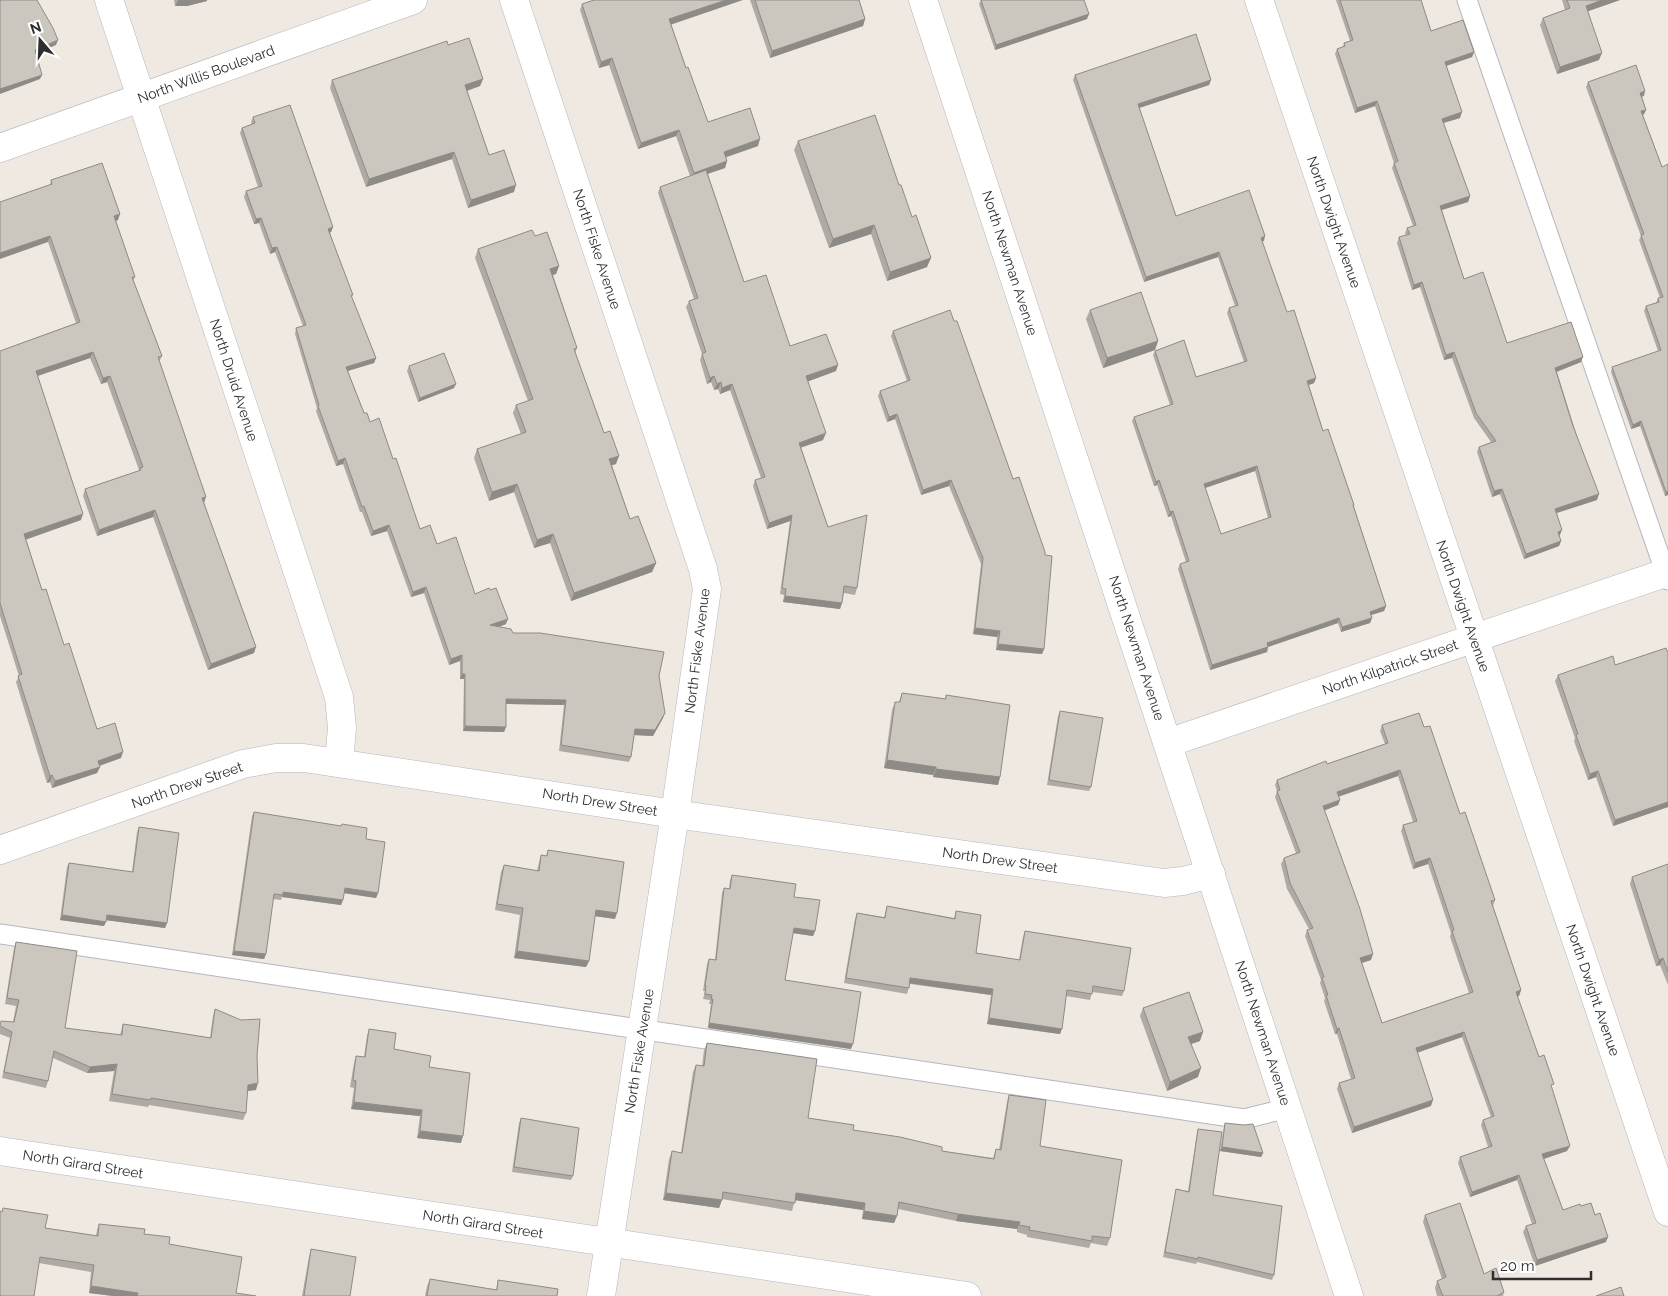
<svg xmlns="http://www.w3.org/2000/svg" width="1668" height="1296" font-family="Raleway,sans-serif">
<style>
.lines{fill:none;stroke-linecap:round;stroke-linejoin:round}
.lane-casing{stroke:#b4b7c1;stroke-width:21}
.street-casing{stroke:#b4b7c1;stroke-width:29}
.secondary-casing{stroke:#b4b7c1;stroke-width:29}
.lane{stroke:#fff;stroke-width:19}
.street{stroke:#fff;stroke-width:28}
.secondary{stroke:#fff;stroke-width:28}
.wall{fill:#afaba4;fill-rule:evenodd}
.shaded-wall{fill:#8e8b86}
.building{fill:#cbc7bf;stroke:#8e8b86;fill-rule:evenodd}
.labels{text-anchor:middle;stroke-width:4;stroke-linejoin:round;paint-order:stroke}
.street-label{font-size:14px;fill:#2e2e2e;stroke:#fff}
</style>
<rect width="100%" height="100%" fill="#efe9e1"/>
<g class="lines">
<g class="lane-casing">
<g id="lane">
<path d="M1467 0 1668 580"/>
<path d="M0 934 1244 1119 1288 1108"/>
</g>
</g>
<g class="street-casing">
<g id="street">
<path d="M109 0 339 697 342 728 339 762"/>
<path d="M514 0 703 569 707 589 675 814 601 1296"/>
<path d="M923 0 1349 1296"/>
<path d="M1259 0 1668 1212"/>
<path d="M1168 743 1668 572"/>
<path d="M0 850 243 764 276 758H304L675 814 1164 883 1183 881 1211 874"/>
<path d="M0 1151 967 1296"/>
</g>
</g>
<g class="secondary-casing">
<path id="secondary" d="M0 148 413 0"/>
</g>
<use href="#lane" class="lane"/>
<use href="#street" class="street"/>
<use href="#secondary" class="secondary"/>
</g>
<g class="wall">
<path d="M174 0H207V1L187 6H175Z"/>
<path d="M750 0H859L865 19 863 26 770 58Z"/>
<path d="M981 0 1087 19 995 50 979 4Z"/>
<path d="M1336 0H1421L1431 31 1474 52 1472 57 1446 66 1460 118 1443 123 1470 196 1468 202 1442 210 1464 279 1507 343 1581 362 1557 372 1597 500 1557 513 1560 535 1559 536 1561 541 1559 546 1524 559 1500 494 1492 497 1477 452 1479 447 1491 442 1474 418 1452 358 1444 360 1420 287 1412 290 1397 243 1399 237 1406 235 1405 233 1407 228 1413 226 1392 168 1394 163 1375 106 1355 113 1335 54 1337 49 1343 47 1344 43 1350 41Z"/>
<path d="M1562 0H1620L1588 11 1599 60 1557 74 1540 25 1543 18 1565 10Z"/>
<path d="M582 4 671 24 686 68 708 122 758 146 726 157 727 161 725 168 708 174 744 282 790 346 836 371 808 381 823 440 801 447 828 527 857 588 855 595 844 593 840 609 783 602 784 595 780 594 790 521 767 529 753 486 755 480 761 478 730 390 720 394 718 389 714 390 711 382 707 384 700 360 702 354 686 307 689 301 694 299 658 193 660 187 690 176 676 136 638 149 609 65 599 68 580 10Z"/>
<path d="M448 45 483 79 480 86 467 91 489 155 514 192 468 208 452 159 366 187 330 88 332 80Z"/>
<path d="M1075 75 1211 80 1209 85 1139 108 1176 216 1264 241H1262L1287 312 1316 378 1314 383 1309 385 1323 431 1354 505V507L1386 606 1384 611 1371 615 1372 618 1370 623 1341 632 1338 623 1268 647 1267 652 1210 670 1178 569 1180 564 1186 562 1171 516 1168 517 1157 485 1154 486 1132 421 1134 417 1170 405 1153 355 1155 351 1196 377 1244 362 1227 313 1229 308 1235 306 1218 257 1144 282 1073 80ZM1255 471 1268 518 1221 534 1205 488Z"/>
<path d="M1588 82 1644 96H1642L1646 110 1644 114 1643 115 1662 167 1668 495 1665 496 1640 426 1631 429 1611 372 1612 367 1658 351 1644 311 1646 306 1656 303 1658 298H1660L1639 240 1641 236 1586 87Z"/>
<path d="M253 117 333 227 331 232 330 233 352 298 376 358 374 363 348 371 364 413 370 422 393 459 420 529 437 544 475 594 506 624 499 627 513 633 659 676 663 718 653 736 634 735 631 757 629 762 559 751 564 705 506 704V727L504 732 463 731 464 679H460V661L449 665 424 593 411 597 387 531 371 536 362 512H360L343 464 336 466 316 411 317 408 295 334 296 328 303 326 275 252 270 254 259 223 254 224 244 197 246 191 258 187 240 133 242 128 252 125 251 122Z"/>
<path d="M798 141 927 267 887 281 871 234 829 248 794 150Z"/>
<path d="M51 180 118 220 116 221 135 277 133 281 162 356 159 362 204 503 254 653 208 670 153 517 97 536 83 496 85 489 139 471V470L107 382 101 384 90 358 38 376 81 520 26 539 42 590 97 729 121 758 99 766 100 767 97 773 52 788 50 782 47 783 16 682 19 676 0 616V351L76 323 48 242 50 185Z"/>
<path d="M535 236 559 266 556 274 553 275 577 348 575 353 604 433 616 464 612 465 630 519 656 563 652 572 571 601 550 543 534 548 514 492 489 501 474 458 477 449 521 434 513 413 516 405 528 401 475 258 478 249Z"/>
<path d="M1090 310 1158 341 1155 350 1103 368 1086 319Z"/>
<path d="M893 331 1013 479 1045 555 1044 649 1042 654 996 650 997 637 973 634 981 564 949 486 921 495 895 419 887 422 878 396 880 391 907 381 891 336Z"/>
<path d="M409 366 454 388 418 402 407 371Z"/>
<path d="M1668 651V807L1613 826 1596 777 1588 780 1574 741 1575 738 1555 681 1558 675 1615 665Z"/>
<path d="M902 693 945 699 946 695 1000 777 998 785 933 777V775L884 768 892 710 895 702H899Z"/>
<path d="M1060 711 1091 787 1089 791 1047 785 1058 716Z"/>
<path d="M1382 725 1424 727 1495 900 1493 906 1521 990 1519 996H1517L1539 1057 1552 1089 1567 1151 1544 1159 1563 1210 1581 1206 1595 1215 1606 1242 1535 1266 1523 1232 1526 1226 1532 1224 1517 1180 1470 1197 1458 1163 1460 1157 1488 1147 1481 1125 1483 1120 1491 1117 1462 1037 1417 1053 1431 1106 1352 1133 1337 1089 1339 1083 1351 1079 1337 1034H1335L1324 1001 1325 998 1320 983 1321 980 1305 936 1307 930 1309 929 1287 889 1281 864 1284 858 1296 853 1275 797 1277 791 1275 785 1277 780 1327 764 1385 744 1380 731ZM1398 776 1413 822 1403 825 1401 831 1413 869 1428 864 1451 933 1450 937 1469 993 1382 1023 1362 963 1371 960 1324 810 1338 805 1340 800 1338 796Z"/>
<path d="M254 812 366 839 378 893 376 898 344 893 341 905 282 897 281 900 273 899 266 954 264 959 232 955 252 816Z"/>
<path d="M139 827 167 923 165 928 106 920 104 926 60 920 67 867 69 863 132 872 137 832Z"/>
<path d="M548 850 615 919 595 916 589 961 586 967 514 958 520 915 495 910 501 872 504 865 537 871 539 862 541 855 546 856Z"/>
<path d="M1668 864V985L1660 965 1656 966 1630 884 1632 877Z"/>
<path d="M732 875 794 897 815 931 813 936 793 933 785 980 851 1049 708 1028 711 1004H709L710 1000 703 999 705 991H703L707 964 709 959 715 960 722 893 724 888 729 889 730 880Z"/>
<path d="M887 906 954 918 956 911 976 953 1019 960 1023 937 1025 931 1124 991 1122 996 1092 992 1090 1000 1066 996 1060 1034 987 1024 991 995 910 984 907 994 844 983 855 919 857 913 884 917Z"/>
<path d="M16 942 65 1028 120 1035 123 1024 210 1038 213 1016 215 1009 256 1090 247 1091 246 1113 243 1120 149 1105 148 1107 109 1101 114 1071 87 1073 53 1058 48 1081 46 1088 2 1078 10 1038 0 1034V1024L13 1022 16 1006 5 1004 14 948Z"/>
<path d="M1143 1008 1200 1041 1191 1044 1198 1077 1167 1091 1140 1016Z"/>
<path d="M369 1029 394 1049 429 1067 461 1143 417 1138 420 1116 351 1109 354 1088 350 1087 354 1063 356 1056 364 1057 367 1036Z"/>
<path d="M707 1043 808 1118 853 1130 942 1151 993 1158 996 1149 999 1150 1007 1102 1009 1095 1040 1146 1110 1238 1107 1246 1091 1243 1089 1248 1027 1237V1235L1017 1232V1229L956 1221 898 1209 897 1216 894 1223 862 1219 863 1210 795 1200 792 1211 722 1199 719 1208 663 1200 669 1159 672 1151 681 1153 693 1072 696 1065 702 1066 704 1050Z"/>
<path d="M521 1118 573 1176 571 1180 512 1172 519 1123Z"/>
<path d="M1225 1123 1263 1153 1261 1157 1220 1151 1224 1127Z"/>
<path d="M1198 1129 1213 1195 1274 1275 1272 1280 1197 1262 1196 1264 1163 1257 1175 1194 1176 1189 1188 1191 1197 1133Z"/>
<path d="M3 1208 45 1228 96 1236 97 1230 99 1224 144 1234 169 1244 236 1293 256 1296H113L89 1293 91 1272 39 1263 2 1212Z"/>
<path d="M1425 1215 1484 1274 1504 1292 1503 1296H1437L1435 1288 1437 1281 1442 1279 1423 1222Z"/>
<path d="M311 1249 350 1296H302L309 1257Z"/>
<path d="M430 1279 496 1290 498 1280 557 1296H425L427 1286Z"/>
</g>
<g class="shaded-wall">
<path d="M178 0H207V1L187 6H175Z"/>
<path d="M726 0H743L667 26 669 19Z"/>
<path d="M1602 0H1620L1583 13 1586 6Z"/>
<path d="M1089 14 1087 19 995 50 996 45Z"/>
<path d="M865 19 863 26 770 58 772 51Z"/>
<path d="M58 40 56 45 33 55 35 50Z"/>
<path d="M1474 52 1472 57 1443 67 1445 62Z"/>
<path d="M1602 53 1599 60 1557 74 1560 67Z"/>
<path d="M612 58 609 65 599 68 601 62Z"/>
<path d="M42 75 40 79 0 94V89Z"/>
<path d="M483 79 480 86 463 92 465 85Z"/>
<path d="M1211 80 1209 85 1136 109 1138 104Z"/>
<path d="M1645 91 1644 96 1638 98 1640 93Z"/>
<path d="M1377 101 1375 106 1355 113 1357 108Z"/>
<path d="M1646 110 1644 114 1640 116 1641 111Z"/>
<path d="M1462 112 1460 118 1440 124 1442 119Z"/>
<path d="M679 130 676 136 638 149 641 143Z"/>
<path d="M760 139 758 146 721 159 724 152Z"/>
<path d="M454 152 452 159 366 187 369 179Z"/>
<path d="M727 161 725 168 691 179 694 173Z"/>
<path d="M516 185 514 192 468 208 471 200Z"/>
<path d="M1470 196 1468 202 1438 211 1440 206Z"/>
<path d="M120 214 118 220 112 222 114 216Z"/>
<path d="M261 218 259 223 254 224 256 219Z"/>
<path d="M874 225 871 234 829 248 833 239Z"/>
<path d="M333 227 331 232 326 234 328 229Z"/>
<path d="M50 236 48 242 0 259V253Z"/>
<path d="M1265 236 1264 241 1259 242 1261 238Z"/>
<path d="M277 247 275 252 270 254 272 248Z"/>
<path d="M1219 252 1218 257 1144 282 1146 277Z"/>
<path d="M931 258 927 267 887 281 890 272Z"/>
<path d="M559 266 556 274 547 277 550 269Z"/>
<path d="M1422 282 1420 287 1412 290 1414 285Z"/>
<path d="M1158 341 1155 350 1103 368 1107 358Z"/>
<path d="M93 352 90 358 34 377 36 371Z"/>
<path d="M1454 352 1452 358 1444 360 1446 355Z"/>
<path d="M1583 357 1581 362 1553 373 1555 368Z"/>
<path d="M376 358 374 363 344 372 346 367Z"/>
<path d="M838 365 836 371 804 383 806 376Z"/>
<path d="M110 376 107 382 101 384 103 378Z"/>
<path d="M714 376 711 382 707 384 710 378Z"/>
<path d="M1316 378 1314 383 1306 386 1307 381Z"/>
<path d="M721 382 718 389 714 390 717 384Z"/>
<path d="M456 384 454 388 418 402 420 398Z"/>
<path d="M732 384 730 390 720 394 722 388Z"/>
<path d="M897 414 895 419 887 422 889 417Z"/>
<path d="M1641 421 1640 426 1631 429 1633 425Z"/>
<path d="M826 433 823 440 797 449 799 443Z"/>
<path d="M619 456 616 464 606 467 609 459Z"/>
<path d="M345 458 343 464 336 466 338 461Z"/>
<path d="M1257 466 1255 471 1202 489 1204 484Z"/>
<path d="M951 480 949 486 921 495 923 490Z"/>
<path d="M1159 480 1157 485 1154 486 1156 482Z"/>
<path d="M517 484 514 492 489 501 492 492Z"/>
<path d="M1502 489 1500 494 1492 497 1494 491Z"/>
<path d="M1668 491V495L1665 496 1666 492Z"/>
<path d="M1599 494 1597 500 1553 514 1555 509Z"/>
<path d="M206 497 204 503 202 498Z"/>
<path d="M155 510 153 517 97 536 99 530Z"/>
<path d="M1173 511 1171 516 1168 517 1170 512Z"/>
<path d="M83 514 81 520 22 541 24 534Z"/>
<path d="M792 515 790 521 767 529 769 523Z"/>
<path d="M389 525 387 531 371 536 373 531Z"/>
<path d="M1562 530 1560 535 1556 537 1558 532Z"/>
<path d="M553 534 550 543 534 548 537 540Z"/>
<path d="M1561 541 1559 546 1524 559 1526 554Z"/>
<path d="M656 563 652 572 571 601 574 593Z"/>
<path d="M426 587 424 593 411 597 413 592Z"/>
<path d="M785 596 842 603 840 609 783 602Z"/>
<path d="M1386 606 1384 611 1368 616 1370 612Z"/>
<path d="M1339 618 1338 623 1265 648 1267 643Z"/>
<path d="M1372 618 1370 623 1341 632 1342 627Z"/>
<path d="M508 619 506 624 488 631 490 625Z"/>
<path d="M975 628 1000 631 997 637 973 634Z"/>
<path d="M998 644 1044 649 1042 654 996 650Z"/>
<path d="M256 647 254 653 208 670 211 664Z"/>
<path d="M1268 647 1267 652 1210 670 1212 665Z"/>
<path d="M462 655 460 661 449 665 451 659Z"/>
<path d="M462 674H465L464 679H460Z"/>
<path d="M506 699 566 700 564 705 504 704Z"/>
<path d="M665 713 663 718 653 736 633 735 635 729Z"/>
<path d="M465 726 506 727 504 732 463 731Z"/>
<path d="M123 752 121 758 96 767 98 761Z"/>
<path d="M887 760 936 767 933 775 884 768Z"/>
<path d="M100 767 97 773 52 788 55 781Z"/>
<path d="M936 769 1000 777 998 785 933 777Z"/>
<path d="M1400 770 1398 776 1335 798 1337 792Z"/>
<path d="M1598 771 1596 777 1588 780 1590 774Z"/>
<path d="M52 775 50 782 47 783 50 776Z"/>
<path d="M1340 800 1338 805 1321 812 1323 806Z"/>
<path d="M1668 802V807L1613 826 1615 820Z"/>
<path d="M1430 858 1428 864 1413 869 1415 863Z"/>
<path d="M345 888 378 893 376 898 343 893Z"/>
<path d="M283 892 343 900 341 905 282 897Z"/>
<path d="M596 910 617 913 615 919 594 916Z"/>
<path d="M62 915 106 922 104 926 60 920Z"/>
<path d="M107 915 167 923 165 928 105 920Z"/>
<path d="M794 928 815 931 813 936 792 933Z"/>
<path d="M234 951 266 954 264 959 232 955Z"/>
<path d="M517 951 589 961 586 967 514 958Z"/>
<path d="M1373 954 1371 960 1358 964 1360 958Z"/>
<path d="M1663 958 1660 965 1656 966 1659 960Z"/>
<path d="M910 978 993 989 991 995 908 983Z"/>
<path d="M1521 990 1519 996 1514 998 1516 992Z"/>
<path d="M989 1018 1062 1029 1060 1034 987 1024Z"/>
<path d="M709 1023 853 1044 851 1049 708 1028Z"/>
<path d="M1339 1028 1337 1034H1335L1337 1029Z"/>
<path d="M1203 1032 1200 1041 1185 1046 1188 1037Z"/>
<path d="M1464 1032 1462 1037 1413 1054 1416 1048Z"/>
<path d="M117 1064 114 1071 87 1073 90 1067Z"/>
<path d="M1201 1068 1198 1077 1167 1091 1170 1082Z"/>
<path d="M258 1083 256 1090 246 1091 248 1085Z"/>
<path d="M1433 1100 1431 1106 1352 1133 1354 1127Z"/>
<path d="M354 1102 422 1110 420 1116 351 1109Z"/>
<path d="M420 1131 463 1136 461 1143 417 1138Z"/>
<path d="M1570 1146 1567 1151 1540 1160 1542 1154Z"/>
<path d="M1222 1147 1263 1153 1261 1157 1220 1151Z"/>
<path d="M1519 1175 1517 1180 1470 1197 1472 1192Z"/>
<path d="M666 1193 722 1200 719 1208 663 1200Z"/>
<path d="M796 1193 865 1203 863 1210 794 1200Z"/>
<path d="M864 1211 897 1216 894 1223 862 1219Z"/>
<path d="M958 1214 1020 1222 1017 1229 956 1221Z"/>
<path d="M1608 1237 1606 1242 1535 1266 1537 1260Z"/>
<path d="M91 1286 138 1293 137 1296H113L89 1293Z"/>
</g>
<g class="building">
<path d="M0 0H37L53 28 58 40 35 50 42 75 0 89Z"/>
<path d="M594 0H726L669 19 686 68 688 67 708 122 750 108 760 139 724 152 727 161 694 173 679 130 641 143 612 58 601 62 582 4Z"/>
<path d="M755 0H859L865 19 772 51Z"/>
<path d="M981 0H1084L1089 14 996 45Z"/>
<path d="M1340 0H1421L1431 31 1463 20 1474 52 1445 62 1462 112 1442 119 1470 196 1440 206 1464 279 1483 272 1507 343 1571 322 1583 357 1555 368 1573 426 1599 494 1555 509 1562 530 1558 532 1561 541 1526 554 1502 489 1494 491 1479 447 1496 441 1476 413 1454 352 1446 355 1422 282 1414 285 1399 237 1410 234 1407 228 1416 225 1394 163 1398 161 1377 101 1357 108 1337 49 1345 46 1344 43 1353 40Z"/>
<path d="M1567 0H1602L1586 6 1602 53 1560 67 1543 18 1570 8Z"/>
<path d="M1196 34 1211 80 1138 104 1176 216 1249 190 1265 236 1261 238 1287 312 1294 310 1316 378 1307 381 1323 431 1328 429 1354 505H1353L1386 606 1370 612 1372 618 1342 627 1339 618 1267 643 1268 647 1212 665 1180 564 1189 561 1173 511 1170 512 1159 480 1156 482 1134 417 1173 404 1155 351 1184 340 1196 377 1247 361 1229 308 1238 305 1219 252 1146 277 1075 75ZM1257 466 1271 517 1221 534 1204 484Z"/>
<path d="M469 38 483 79 465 85 489 155 504 150 516 185 471 200 454 152 369 179 332 80 447 41 448 45Z"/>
<path d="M1636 65 1645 91 1640 93 1646 110 1641 111 1662 167 1668 164V491L1666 492 1641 421 1633 425 1612 367 1661 350 1646 306 1659 302 1658 298 1663 297 1641 235 1644 234 1588 82Z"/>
<path d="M290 105 333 227 328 229 353 295H351L376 358 346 367 364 413H367L370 422 379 418 393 459 396 458 420 529 430 525 437 544 456 537 475 594 489 588 490 590 496 588 508 619 490 625 511 629 513 633H540L664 652 659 676 665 713 655 730 635 729 631 757 561 745 566 700 506 699V727L465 726V674H462V655L451 659 426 587 413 592 389 525 373 531 364 506 362 507 345 458 338 461 318 406 319 405 296 328 306 325 277 247 272 248 261 218 256 219 246 191 262 186 242 128 255 123 253 117Z"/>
<path d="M875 115 899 185H901L912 217 916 215 931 258 890 272 874 225 833 239 798 141Z"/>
<path d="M102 163 120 214 114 216 135 277H132L162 356 158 357 206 497 202 498 256 647 211 664 155 510 99 530 85 489 141 470 140 468 143 467 110 376 103 378 93 352 36 371 83 514 24 534 42 590 46 589 64 645 69 643 97 729 115 723 123 752 98 761 100 767 55 781 52 775 50 776 18 676 22 674 0 603V351L80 322 50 236 0 253V202L52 184 51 180Z"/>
<path d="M706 170 744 282 766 275 790 346 826 334 838 365 806 376 826 433 799 443 828 527 867 515 857 588 844 586 842 603 785 596 786 589 782 588 792 515 769 523 755 480 765 477 732 384 722 388 721 382 717 384 714 376 710 378 702 354 706 352 689 301 698 298 660 187Z"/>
<path d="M532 230 535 236 547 232 559 266 550 269 577 348 574 349 604 433 610 431 619 456 609 459 630 519 638 516 656 563 574 593 553 534 537 540 517 484 492 492 477 449 526 432 516 405 533 399 478 249Z"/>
<path d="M1141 292 1158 341 1107 358 1090 310Z"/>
<path d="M950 310 954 321H957L1013 479 1019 477 1045 552V555L1052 556 1044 649 998 644 1000 631 975 628 983 558 951 480 923 490 897 414 889 417 880 391 910 380 893 331Z"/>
<path d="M444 353 456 384 420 398 409 366Z"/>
<path d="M1666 648 1667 651H1668V802L1615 820 1598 771 1590 774 1576 735 1578 734 1558 675 1613 656 1615 665Z"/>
<path d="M902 693 946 699V695L1010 705 1000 777 936 769V767L887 760 895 702H900Z"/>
<path d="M1060 711 1103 718 1091 787 1049 780Z"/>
<path d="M1419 713 1424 727 1430 726 1460 814 1465 812 1495 900 1491 901 1521 990 1516 992 1539 1057 1544 1055 1554 1084 1551 1085 1570 1146 1542 1154 1563 1210 1580 1204 1581 1206 1591 1203 1595 1215 1600 1213 1608 1237 1537 1260 1526 1226 1536 1223 1519 1175 1472 1192 1460 1157 1492 1146 1483 1120 1494 1116 1464 1032 1416 1048 1433 1100 1354 1127 1339 1083 1355 1078 1339 1028 1337 1029 1326 995H1328L1322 978 1324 977 1307 930 1313 928 1290 883 1284 858 1300 852 1277 791 1280 790 1277 780 1326 761 1327 764 1388 743 1382 725ZM1400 770 1417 821 1403 825 1415 863 1430 858 1454 930 1452 931 1473 992 1382 1023 1360 958 1373 954 1360 909 1323 806 1340 800 1337 792Z"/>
<path d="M254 812 341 826 342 824 367 828 366 839 385 842 378 893 345 888 343 900 283 892V895L274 894 266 954 234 951Z"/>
<path d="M139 827 179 833 167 923 107 915 106 922 62 915 69 863 133 872Z"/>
<path d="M548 850 624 862 617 913 596 910 589 961 517 951 523 908 497 904 504 865 539 871 541 855 547 856Z"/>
<path d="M1668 864V972L1663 958 1659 960 1632 877Z"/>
<path d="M732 875 796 884 794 897 820 900 815 931 794 928 785 980 861 992 853 1044 709 1023 713 999H711L712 995 705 994 706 986H705L709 959 716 960 724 888 730 889Z"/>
<path d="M887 906 955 919 956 911 981 915 976 953 1020 960 1025 931 1131 948 1124 991 1093 986 1092 994 1067 990 1062 1029 989 1018 993 989 910 978 909 988 846 978 857 913 885 918Z"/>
<path d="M16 942 77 951 65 1028 122 1035 123 1024 211 1038 215 1009 241 1020 260 1019 257 1056 258 1083 248 1085 246 1113 151 1098 150 1100 112 1094 117 1064 90 1067 54 1051 48 1081 4 1072 12 1032 0 1026V1025L1 1021 14 1022 19 1000 7 998Z"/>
<path d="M1189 992 1203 1032 1188 1037 1201 1068 1170 1082 1143 1008Z"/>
<path d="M369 1029 396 1033 394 1049 431 1056 429 1067 470 1073 463 1136 420 1131 422 1110 354 1102 356 1081 353 1080 356 1056 365 1057Z"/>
<path d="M707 1043 817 1059 808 1118 854 1125 853 1130 900 1137 942 1147V1151L994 1159 996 1149 1001 1150 1009 1095 1046 1100 1040 1146 1122 1160 1110 1238 1092 1236V1241L1029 1230 1030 1227 1019 1225 1020 1222 958 1214 899 1202 897 1216 864 1211 865 1203 796 1193 795 1203 723 1192 722 1200 666 1193 672 1151 682 1153 696 1065 704 1066Z"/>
<path d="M521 1118 579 1128 573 1176 514 1167Z"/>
<path d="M1225 1123 1244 1125 1253 1124 1263 1153 1222 1147Z"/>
<path d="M1198 1129 1222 1132 1213 1195 1282 1206 1274 1275 1198 1257V1259L1165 1252 1176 1189 1189 1192Z"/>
<path d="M1460 1203 1484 1274 1496 1268 1504 1292 1497 1296H1443L1437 1281 1446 1277 1425 1215Z"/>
<path d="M3 1208 48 1215 45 1228 98 1236 99 1224 145 1229 144 1234 170 1237 169 1244 242 1257 236 1293 256 1296H137L138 1293 91 1286 94 1265 40 1257 34 1296H0V1211L2 1212Z"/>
<path d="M311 1249 356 1257 350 1296H304Z"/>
<path d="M430 1279 497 1290 498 1280 558 1289 557 1296H427Z"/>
<path d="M1621 1287 1624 1296H1596Z"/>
</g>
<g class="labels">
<g class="street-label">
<text transform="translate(206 74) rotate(-20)" y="5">North Willis Boulevard</text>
<text transform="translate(1334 222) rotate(71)" y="5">North Dwight Avenue</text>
<text transform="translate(597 249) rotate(72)" y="5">North Fiske Avenue</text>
<text transform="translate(1010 263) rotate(72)" y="5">North Newman Avenue</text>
<text transform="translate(234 380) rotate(72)" y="5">North Druid Avenue</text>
<text transform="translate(1463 606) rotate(71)" y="5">North Dwight Avenue</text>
<text transform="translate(1137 648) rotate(72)" y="5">North Newman Avenue</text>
<text transform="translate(697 651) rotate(-83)" y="5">North Fiske Avenue</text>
<text transform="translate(1390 667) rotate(-19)" y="5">North Kilpatrick Street</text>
<text transform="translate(187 785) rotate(-19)" y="5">North Drew Street</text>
<text transform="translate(600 802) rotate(9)" y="5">North Drew Street</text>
<text transform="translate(1000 860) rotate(8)" y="5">North Drew Street</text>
<text transform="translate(1593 990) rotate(71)" y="5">North Dwight Avenue</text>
<text transform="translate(1263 1033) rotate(72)" y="5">North Newman Avenue</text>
<text transform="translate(639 1051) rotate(-81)" y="5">North Fiske Avenue</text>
<text transform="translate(83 1164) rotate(9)" y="5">North Girard Street</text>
<text transform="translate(483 1224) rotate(9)" y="5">North Girard Street</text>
</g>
</g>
<g transform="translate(40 40) rotate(341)" stroke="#ffffff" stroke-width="4" paint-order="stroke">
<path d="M0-4L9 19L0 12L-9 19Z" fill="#2e2e2e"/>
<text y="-8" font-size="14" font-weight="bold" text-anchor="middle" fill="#2e2e2e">N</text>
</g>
<path d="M1493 1271v8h98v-8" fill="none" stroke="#2e2e2e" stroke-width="2.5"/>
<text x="1500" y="1271" font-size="15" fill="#2e2e2e" stroke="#ffffff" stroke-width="4" paint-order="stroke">20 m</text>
</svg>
